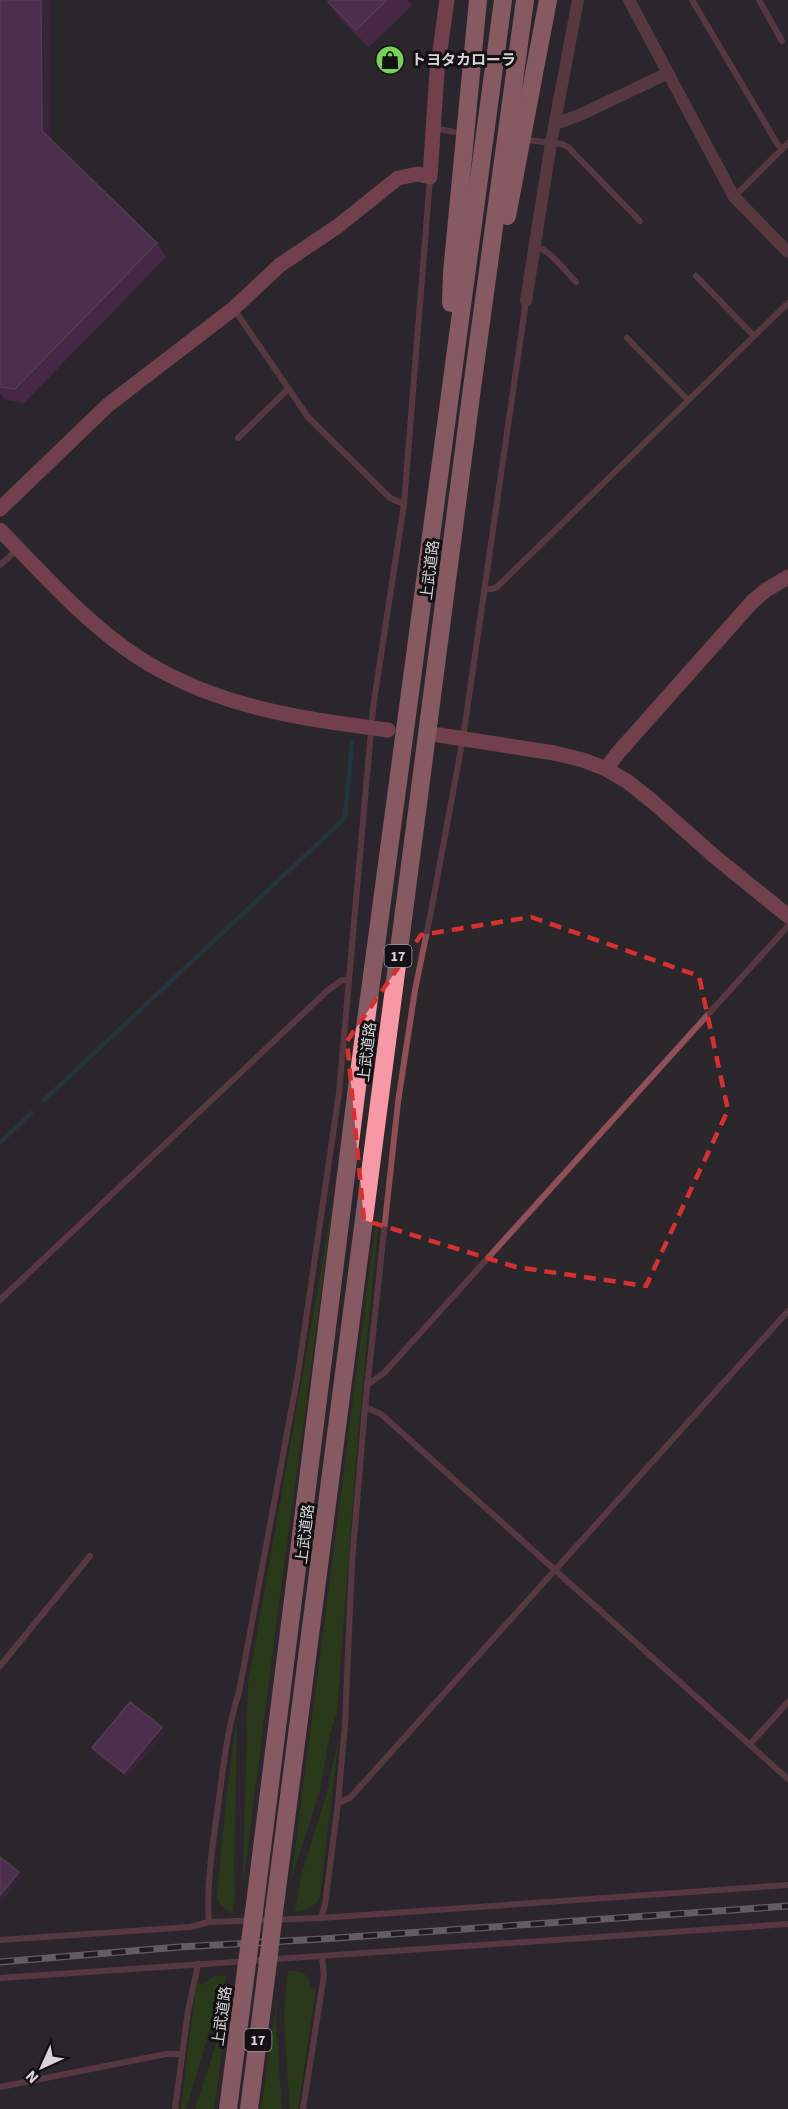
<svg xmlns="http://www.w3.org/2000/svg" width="788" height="2109" font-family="'Source Sans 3','Noto Sans JP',sans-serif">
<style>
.green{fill:#295005}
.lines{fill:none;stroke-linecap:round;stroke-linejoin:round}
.stream{stroke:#194851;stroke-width:4.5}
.lane{stroke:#8e4f59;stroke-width:6}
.street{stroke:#8e4f59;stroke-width:12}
.secondary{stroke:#c66173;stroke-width:15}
.highway{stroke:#f698a6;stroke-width:18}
.rail-casing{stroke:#a39fa3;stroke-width:7}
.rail{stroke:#131113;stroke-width:4.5;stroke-dasharray:14;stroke-linecap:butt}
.highway-bridge{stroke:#f698a6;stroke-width:18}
.wall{fill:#672967}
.shaded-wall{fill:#4a204a}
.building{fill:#743b74;stroke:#835483;stroke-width:1.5}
.marked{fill:none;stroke:#d63131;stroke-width:4.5;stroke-dasharray:12 8;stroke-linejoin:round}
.labels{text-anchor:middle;stroke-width:6;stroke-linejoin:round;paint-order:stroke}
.shield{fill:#131113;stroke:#9d9a9d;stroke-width:1.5}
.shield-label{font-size:14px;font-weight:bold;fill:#d8d5d8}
.poi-label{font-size:15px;font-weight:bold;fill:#d8d5d8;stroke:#131113;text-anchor:start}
.street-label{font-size:15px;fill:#d8d5d8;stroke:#131113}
</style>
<rect width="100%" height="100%" fill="#2b272b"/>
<g class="green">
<path d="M334 1196 276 1626 243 1885 248 1685Z"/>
<path d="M376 1221H379C361 1385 349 1548 337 1712L330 1734 320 1790 291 1880Z"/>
<path d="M237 1718 234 1867 235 1897 233 1914 220 1905 217 1896 227 1791Z"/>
<path d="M339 1736 320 1896C316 1906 306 1911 295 1912L301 1876 327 1793Z"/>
<path d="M288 1971C299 1971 311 1973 310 1987L316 1989 298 2109H290C287 2063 281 2016 288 1971Z"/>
<path d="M226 1975 186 2109H181L195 1992 198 1981 201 1985 215 1976Z"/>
<path d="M277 1999 276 2023 282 2109H261Z"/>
<path d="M228 2007 214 2109H195Z"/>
</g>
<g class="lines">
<g class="stream">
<path d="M43 1101 345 818 352 742"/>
<path d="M0 1143 31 1113"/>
</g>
<g class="lane">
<path d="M692 0 778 145 782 149"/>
<path d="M759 0 782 41"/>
<path d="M434 128 454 132"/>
<path d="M527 140 562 144 568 147 640 221"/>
<path d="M734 197 788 143"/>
<path d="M534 246C551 250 564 270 576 282"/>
<path d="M696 276 753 335"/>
<path d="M234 309 308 417 390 498 404 504"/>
<path d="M627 338 688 400"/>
<path d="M238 438 288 389"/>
<path d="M0 565 18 549"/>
<path d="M484 590 496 588 788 303"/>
<path d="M0 1300 327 991 342 980H348"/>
<path d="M367 1385 384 1373 788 926"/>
<path d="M365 1407 381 1414 788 1779"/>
<path d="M0 1666 90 1556"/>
<path d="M750 1744 788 1702"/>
<path d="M338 1803 350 1798 788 1311"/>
<path d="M321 1918 325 1905 338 1803 345 1724 352 1562 365 1407 398 1102 415 990 430 917 463 738 526 301"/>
<path d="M209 1922C206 1884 213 1844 218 1806 223 1768 227 1729 239 1692L298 1374 339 1093 373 708 404 504 430 178"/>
<path d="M0 1940 190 1927 209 1922 321 1918 788 1885"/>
<path d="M0 1978 788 1924"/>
<path d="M0 2087 166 2054H181"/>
<path d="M175 2109 188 2011 198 1964"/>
<path d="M303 2109 324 1975 322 1957"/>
</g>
<g class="street">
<path d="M629 0 668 73"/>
<path d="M555 124 582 114 668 73 734 197 788 252"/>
<path d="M526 301 551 143 578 0"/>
</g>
<g class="secondary">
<path d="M0 509 108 405 233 309 280 265 338 226 398 178 418 174 430 177 437 72 447 0"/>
<path d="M0 530C40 571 79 615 126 649 204 705 295 718 388 730"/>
<path d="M439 735 554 753 583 760 606 769 628 782 652 801 714 856 788 916"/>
<path d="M606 769 617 754 752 602 766 590 788 577"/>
</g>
<g class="highway">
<path d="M507 216 548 0"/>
<path d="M451 303 452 273 478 0"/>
<path d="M254 1912 356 1095 503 0"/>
<path d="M274 1912 472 388 525 0"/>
<path d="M228 2109 246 1971"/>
<path d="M249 2109 267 1970"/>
</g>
<g class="rail-casing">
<path id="rail" d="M0 1962 179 1947 322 1939 788 1906"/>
</g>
<use href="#rail" class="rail"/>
<g class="highway-bridge">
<path d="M267 1970 274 1912"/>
<path d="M246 1971 254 1912"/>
</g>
</g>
<g class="wall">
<path d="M0 0H51V140L157 243 166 257 24 403 6 400 0 394Z"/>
<path d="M330 0H408L412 5 369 47 340 19 328 2Z"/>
<path d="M165 1732 127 1777 95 1752 92 1748Z"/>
</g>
<g class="shaded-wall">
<path d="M41 0H51V144L42 131Z"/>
<path d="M162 1727 165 1732 127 1777 124 1773Z"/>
<path d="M19 1872 22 1876 0 1904V1895Z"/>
</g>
<g class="building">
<path d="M0 0H41L42 131 157 243 15 389 0 387Z"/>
<path d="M330 0H387L356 30 328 2Z"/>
<path d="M130 1702 162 1727 124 1773 92 1748Z"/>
<path d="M0 1857 19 1872 0 1895Z"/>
</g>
<path d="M0 0H788V2109H0ZM531 917 699 976 728 1110 646 1286 516 1267 364 1220 347 1041 421 935Z" fill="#2b272b" fill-opacity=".55" fill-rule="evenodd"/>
<path class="marked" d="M531 917 699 976 728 1110 646 1286 516 1267 364 1220 347 1041 421 935Z"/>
<defs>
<g id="shop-disc" transform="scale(1.5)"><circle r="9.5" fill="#78d158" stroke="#131113"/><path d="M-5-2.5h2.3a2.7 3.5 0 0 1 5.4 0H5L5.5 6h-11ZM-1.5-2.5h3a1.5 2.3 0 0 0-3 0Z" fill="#111"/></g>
</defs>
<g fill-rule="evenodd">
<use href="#shop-disc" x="390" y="60"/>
</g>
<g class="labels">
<g class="shield">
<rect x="384.5" y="945" width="27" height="22" rx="4.5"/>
<rect x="244.5" y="2029" width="27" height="22" rx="4.5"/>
</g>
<g class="shield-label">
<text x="398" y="961">17</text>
<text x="258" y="2045">17</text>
</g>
<g class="poi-label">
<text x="411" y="65">トヨタカローラ</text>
</g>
<g class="street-label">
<text transform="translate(430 570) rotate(-83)" y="5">上武道路</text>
<text transform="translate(367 1052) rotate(-83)" y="5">上武道路</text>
<text transform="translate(305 1534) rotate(-83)" y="5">上武道路</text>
<text transform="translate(222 2016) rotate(-82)" y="5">上武道路</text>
</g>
</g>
<g transform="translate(42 2067) rotate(225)" stroke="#131113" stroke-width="4.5" paint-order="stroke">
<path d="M0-4.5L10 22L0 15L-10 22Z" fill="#d8d5d8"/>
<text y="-9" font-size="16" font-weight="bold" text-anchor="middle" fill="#d8d5d8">N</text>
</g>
</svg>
